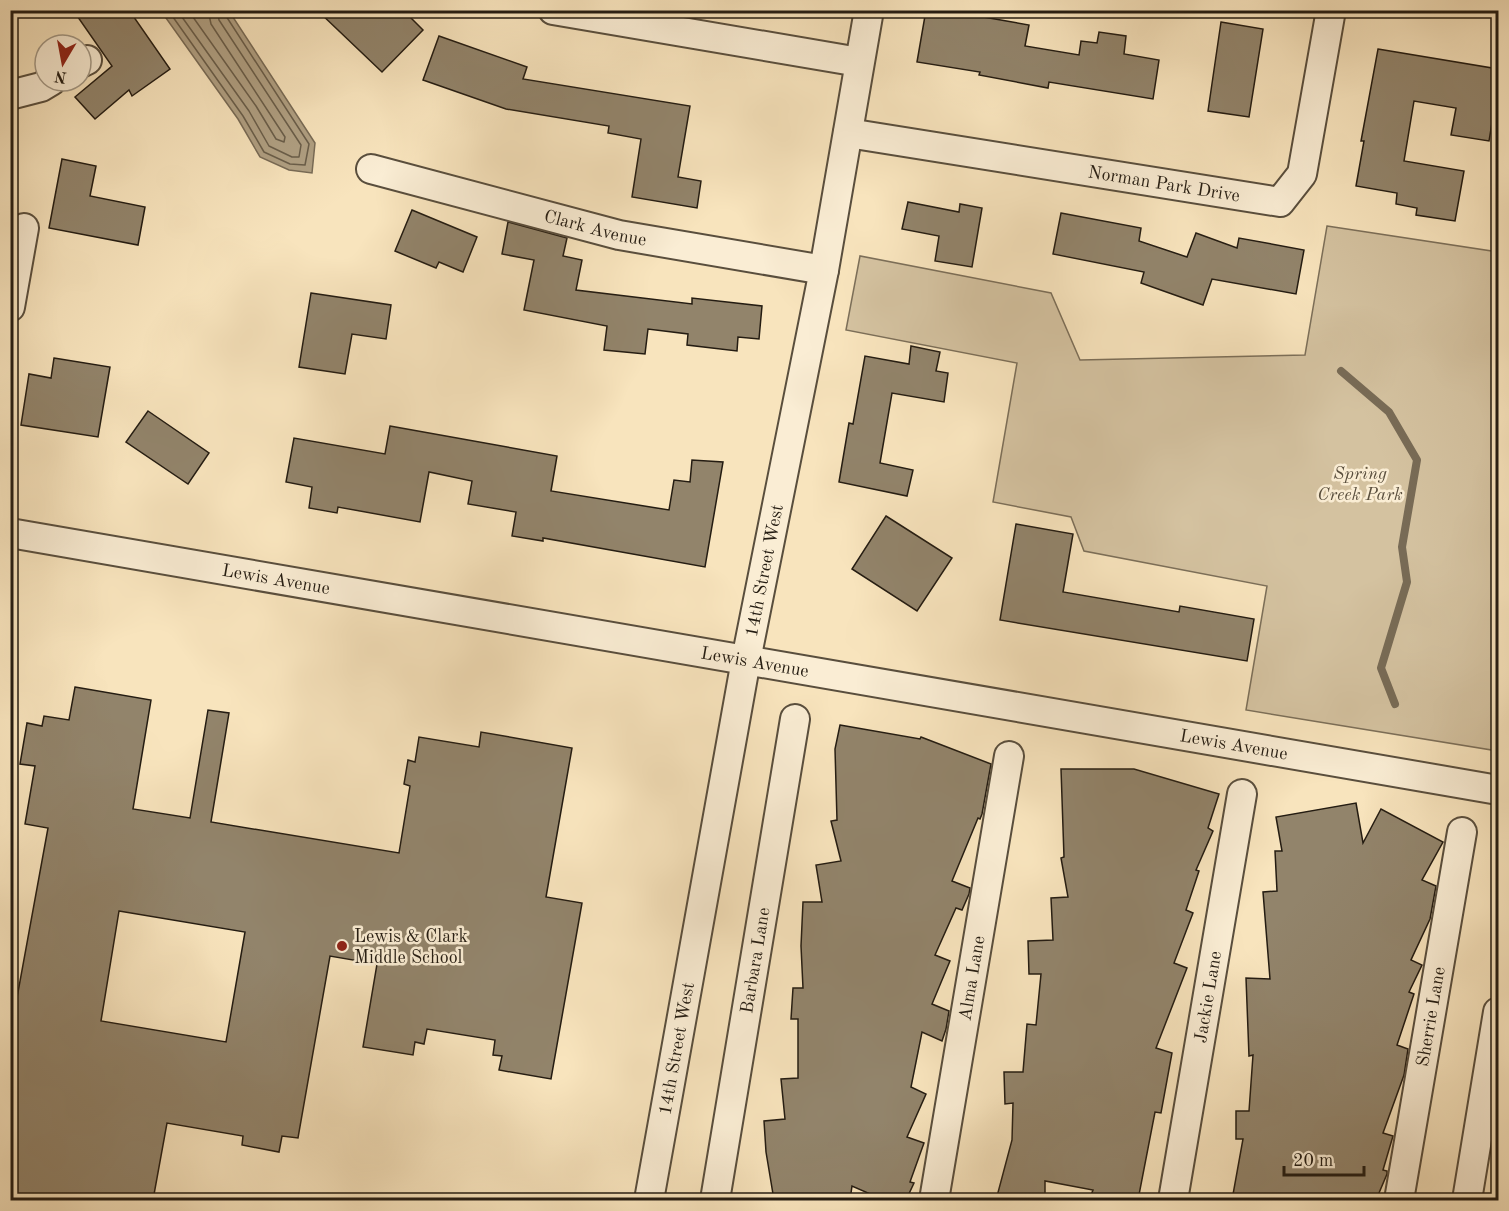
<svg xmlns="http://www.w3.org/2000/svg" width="1509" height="1211" font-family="'Old Standard TT',serif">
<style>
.green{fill:#d4c2a0;stroke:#7c6f59;stroke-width:1.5}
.water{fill:#b0a083;stroke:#786b56;stroke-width:1.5}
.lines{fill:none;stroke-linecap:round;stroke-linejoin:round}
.shore{stroke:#6a5e4a;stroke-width:1.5}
.stream{stroke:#786b56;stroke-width:8}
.building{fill:#92846b;stroke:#241c12;stroke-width:1.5;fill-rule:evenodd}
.minor-casing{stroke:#594e3d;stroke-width:32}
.minor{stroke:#faedd4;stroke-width:28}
.poi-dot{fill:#8f2418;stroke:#faedd4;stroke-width:2}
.labels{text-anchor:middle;stroke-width:5;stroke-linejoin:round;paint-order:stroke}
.street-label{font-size:18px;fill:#241c12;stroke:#faedd4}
.park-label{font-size:18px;font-style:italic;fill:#594e3d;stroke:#faedd4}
.poi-label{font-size:18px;fill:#241c12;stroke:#faedd4;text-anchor:start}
</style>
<rect width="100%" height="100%" fill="#f8e4bd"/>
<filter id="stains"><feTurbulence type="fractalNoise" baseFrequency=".00333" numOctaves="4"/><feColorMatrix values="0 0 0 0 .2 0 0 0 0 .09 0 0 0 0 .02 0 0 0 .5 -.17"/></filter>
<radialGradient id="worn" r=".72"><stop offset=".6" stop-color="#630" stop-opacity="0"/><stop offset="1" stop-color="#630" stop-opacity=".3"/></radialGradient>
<path class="green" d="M1327 226 1498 252V751L1246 710 1267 586 1084 551 1071 517 993 502 1017 363 846 330 860 256 1051 293 1080 360 1305 355Z"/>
<path class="water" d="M161 11H229L315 143 312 173 289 170 260 157 238 119Z"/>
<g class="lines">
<g class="shore">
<path d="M168 10 243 116 264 152 290 164 305 165 309 144 226 16 224 10"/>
<path d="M177 10 249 111 269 146 292 157H299L301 145 219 20 217 10"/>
<path d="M188 10 256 106 276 139 284 142 285 137 211 24 208 10"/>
</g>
<path class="stream" d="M1341 371 1389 412 1417 460 1402 547 1407 582 1381 668 1395 704"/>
</g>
<g class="building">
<path d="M73 10H129L170 69 132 96 129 90 95 119 75 97 112 66Z"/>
<path d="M317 10H403L423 30 382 72Z"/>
<path d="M926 10H961V13L1029 25 1025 46 1079 55 1081 41 1097 43 1099 32 1126 36 1124 54 1159 60 1153 99 1049 82 1048 88 979 75 980 72 917 62Z"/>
<path d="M1221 22 1263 29 1249 117 1208 111Z"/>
<path d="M439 36 527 67 523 79 690 106 678 177 701 181 697 208 632 197 641 139 608 133 609 126 506 109 423 80Z"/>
<path d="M1378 49 1498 69V86L1489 141 1451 135 1456 108 1414 101 1404 161 1464 171 1455 221 1416 215 1417 208 1396 204 1397 193 1356 186 1364 141H1361Z"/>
<path d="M62 159 96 166 90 196 145 207 138 245 49 228Z"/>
<path d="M908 202 959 212 960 204 982 208 972 267 935 261 939 236 902 229Z"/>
<path d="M412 210 477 237 463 272 439 262 436 268 395 251Z"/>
<path d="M1061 213 1141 228 1139 241 1187 257 1196 233 1237 248 1239 238 1304 250 1296 294 1212 279 1203 305 1141 283 1144 272 1053 254Z"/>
<path d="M508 222 567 238 563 256 582 260 576 290 692 304V298L762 306 759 339 738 337 737 351 687 345 688 334 648 329 645 354 604 350 607 326 524 310 534 260 502 254Z"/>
<path d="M311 293 391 305 386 339 352 334 345 374 299 367Z"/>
<path d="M911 346 940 352 936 371 948 373 944 402 892 393 880 463 913 470 907 496 839 482 849 423 853 424 865 356 909 364Z"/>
<path d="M54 358 110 367 98 437 21 425 29 374 51 378Z"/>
<path d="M148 411 209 453 188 484 126 442Z"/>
<path d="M390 426 557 456 551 491 669 510 674 480 690 482 692 460 723 462 705 567 543 538V541L512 536 516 512 468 504 472 481 429 472 420 522 338 507 337 513 309 508 312 487 286 482 294 438 385 454Z"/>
<path d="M886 516 952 558 917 611 852 569Z"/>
<path d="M1016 524 1073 534 1063 592 1179 612 1180 606 1254 619 1247 661 1000 620Z"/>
<path d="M75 687 151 700 133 809 190 818 208 710 229 713 211 822 399 853 410 786 404 784 408 760 415 762 419 737 479 747 481 732 572 748 546 897 582 903 551 1079 499 1070 502 1056 493 1055 495 1040 427 1029 424 1044 415 1042 413 1055 363 1047 377 964 330 956 298 1138 282 1136 279 1152 242 1145 243 1136 167 1123 153 1200H10V1036L48 828 25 824 35 766 20 764 27 723 42 726 44 716 69 720ZM119 911 245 932 226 1042 101 1021Z"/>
<path d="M840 725 920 739 921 737 991 764 982 814 980 819 978 818 952 881 970 888 969 894 962 910 956 908 935 955 950 961 932 1004 949 1011 946 1029 942 1041 922 1032 911 1087 926 1094 907 1137 924 1143 910 1182 914 1183 906 1200H884L852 1186 850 1200H774L766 1152 764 1121 785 1119 781 1079 798 1078V1019H791L793 988H803L801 946 803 902H822L816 865 841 861 831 821 837 820 835 749Z"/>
<path d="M1061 769H1134L1219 794 1208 828 1213 831 1196 870 1199 871 1186 910 1193 913 1174 963 1187 968 1156 1048 1172 1053 1161 1113 1155 1112 1138 1200H1089L1093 1190 1045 1181V1200H996L1012 1140 1013 1103 1005 1104 1004 1072H1023L1027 1024 1036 1025 1041 974H1029L1028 941 1053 940 1051 898 1068 897 1061 858 1064 857Z"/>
<path d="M1356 803 1363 843 1381 809 1443 842 1422 880 1436 886 1430 919 1411 960 1422 965 1409 992 1414 994 1397 1045 1408 1049 1404 1075 1383 1133 1393 1136 1383 1170 1387 1171V1174L1376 1200H1232L1243 1139H1236V1111H1249L1253 1055 1249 1056 1246 978 1270 979 1263 892 1277 891 1275 851H1282L1276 817Z"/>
</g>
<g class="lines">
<g class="minor-casing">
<g id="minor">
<path d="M553 10 859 62"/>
<path d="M81 63 87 60"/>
<path d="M10 95 41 87 51 81"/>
<path id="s1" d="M848 133 1280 202 1302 174 1331 10"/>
<path id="s2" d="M371 169 619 235 824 270"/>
<path d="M10 307 24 228"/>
<path id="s3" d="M10 533 1498 790"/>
<path id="s4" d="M649 1200 746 660 824 270 869 10"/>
<path id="s5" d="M715 1200 795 719"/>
<path id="s6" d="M934 1200 1009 756"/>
<path id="s7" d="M1173 1200 1242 794"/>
<path id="s8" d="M1399 1200 1462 832"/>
<path d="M1467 1200 1498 1012"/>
</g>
</g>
<use href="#minor" class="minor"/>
</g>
<circle class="poi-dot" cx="342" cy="946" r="6"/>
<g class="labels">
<g class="street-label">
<text dy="6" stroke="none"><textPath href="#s1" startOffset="320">Norman Park Drive</textPath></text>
<text dy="6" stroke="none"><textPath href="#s2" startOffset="232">Clark Avenue</textPath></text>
<text dy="6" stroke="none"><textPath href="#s4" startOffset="640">14th Street West</textPath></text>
<text dy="6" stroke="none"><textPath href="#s3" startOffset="270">Lewis Avenue</textPath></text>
<text dy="6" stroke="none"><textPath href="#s3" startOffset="756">Lewis Avenue</textPath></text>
<text dy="6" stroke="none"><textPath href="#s3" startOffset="1242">Lewis Avenue</textPath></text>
<text dy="6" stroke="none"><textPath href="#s5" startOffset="243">Barbara Lane</textPath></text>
<text dy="6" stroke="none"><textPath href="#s6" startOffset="225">Alma Lane</textPath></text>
<text dy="6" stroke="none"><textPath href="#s7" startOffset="206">Jackie Lane</textPath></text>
<text dy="6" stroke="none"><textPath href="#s8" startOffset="186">Sherrie Lane</textPath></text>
<text dy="6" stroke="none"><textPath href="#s4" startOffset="154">14th Street West</textPath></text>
</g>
<g class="park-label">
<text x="1360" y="479">Spring<tspan x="1360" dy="21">Creek Park</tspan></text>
</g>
<g class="poi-label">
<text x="354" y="942">Lewis &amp; Clark<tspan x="354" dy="21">Middle School</tspan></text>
</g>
</g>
<rect width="1509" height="1211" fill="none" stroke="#f8e4bd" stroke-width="36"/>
<rect x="12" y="12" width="1485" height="1187" fill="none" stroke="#241c12" stroke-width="3"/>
<rect x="18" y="18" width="1473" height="1175" fill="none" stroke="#241c12" stroke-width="1.5"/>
<g transform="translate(63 63) rotate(190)"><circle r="28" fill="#faedd4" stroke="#a49986" stroke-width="1.5"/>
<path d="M0-4.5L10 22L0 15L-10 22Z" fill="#8f2418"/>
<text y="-9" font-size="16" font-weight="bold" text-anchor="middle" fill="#241c12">N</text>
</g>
<path d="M1284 1166v9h80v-9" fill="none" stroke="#241c12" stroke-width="3"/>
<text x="1293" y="1166" font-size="18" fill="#241c12" stroke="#faedd4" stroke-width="4.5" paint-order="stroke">20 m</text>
<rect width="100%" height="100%" filter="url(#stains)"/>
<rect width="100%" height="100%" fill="url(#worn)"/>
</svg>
